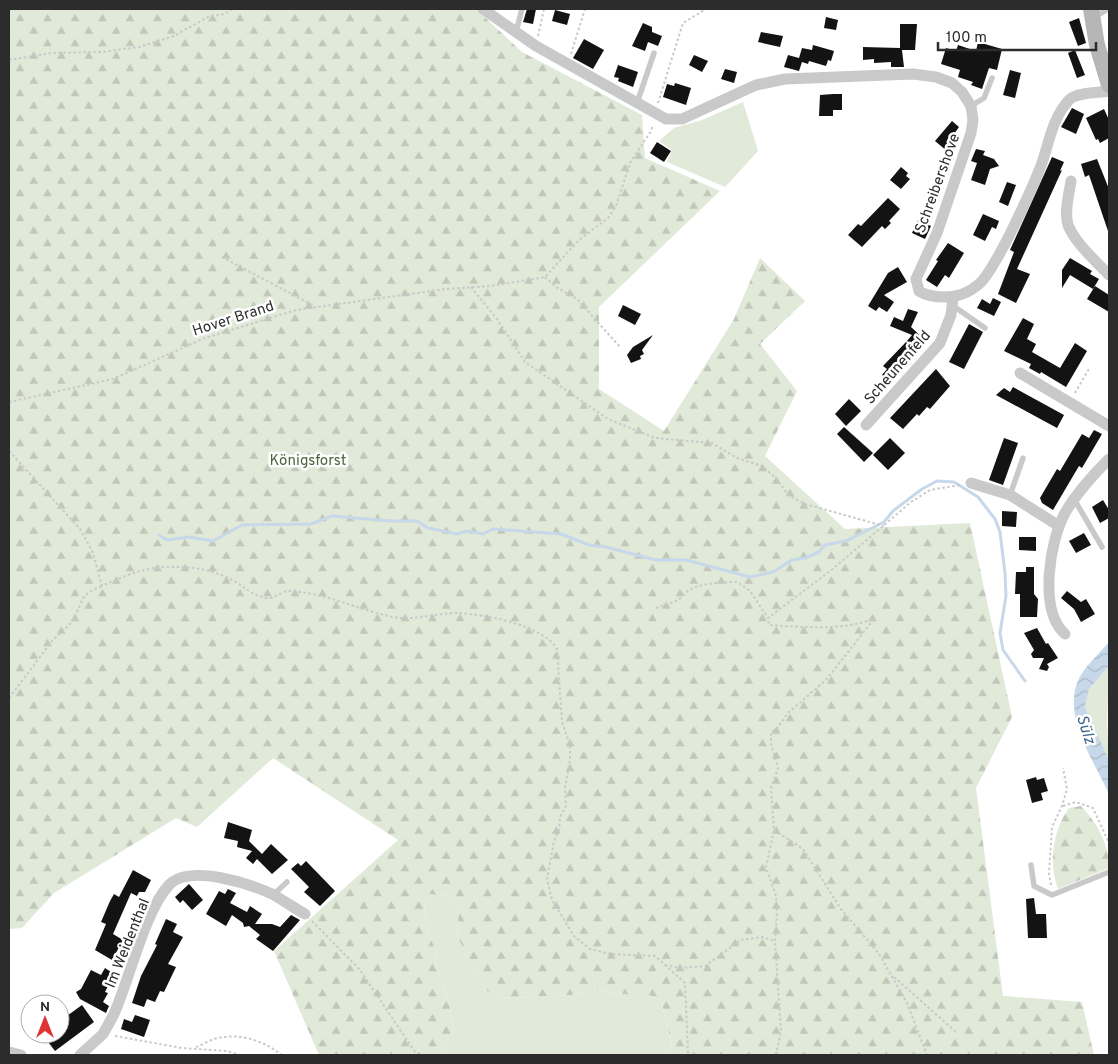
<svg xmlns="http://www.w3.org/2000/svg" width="1118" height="1064" font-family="Overpass,sans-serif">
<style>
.grass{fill:#e1e9d9}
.forest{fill:url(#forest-firs)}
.water{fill:url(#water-waves)}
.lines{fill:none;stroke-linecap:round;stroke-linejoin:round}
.stream{stroke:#c6d8e9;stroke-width:3}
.building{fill:#131313}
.path{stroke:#c9c9c9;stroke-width:2;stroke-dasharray:2.5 2.5;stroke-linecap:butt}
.lane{stroke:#c9c9c9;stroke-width:5.5}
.street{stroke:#c9c9c9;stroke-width:11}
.secondary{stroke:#b6b6b6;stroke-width:16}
.labels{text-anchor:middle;stroke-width:5;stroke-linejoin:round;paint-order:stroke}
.street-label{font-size:15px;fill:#2c2c2c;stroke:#fff}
.park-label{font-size:15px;fill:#4c653b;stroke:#fff}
.water-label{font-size:16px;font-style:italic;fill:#3e668a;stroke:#fff}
</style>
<defs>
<pattern id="forest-firs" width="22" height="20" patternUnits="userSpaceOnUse" patternTransform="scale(1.25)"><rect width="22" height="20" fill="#e1e9d9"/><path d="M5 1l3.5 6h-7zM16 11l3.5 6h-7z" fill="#c1c8ba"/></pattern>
<pattern id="water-waves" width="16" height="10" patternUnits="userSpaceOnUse" patternTransform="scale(1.25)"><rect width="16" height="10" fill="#c6d8e9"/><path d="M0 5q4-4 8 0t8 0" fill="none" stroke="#aabac8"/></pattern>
</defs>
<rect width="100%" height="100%" fill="#fff"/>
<g class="grass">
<path d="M743 102 758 151 725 187 667 162 672 150 659 141 674 128 702 120Z"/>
<path d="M1109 666 1107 721 1109 760 1085 707 1089 689Z"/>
<path d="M429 894 447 896 459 909 457 936 485 989 498 999 571 995 597 990 630 995H649L661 1000 672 1046 670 1055H441L440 1053 453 1031 449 1002 437 971 435 949 427 929 424 904Z"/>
</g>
<g class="forest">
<path d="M9 9H476L522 52 642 115 645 158 720 191 599 307V389L664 431 734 319 760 258 805 301 760 344 797 391 765 456 845 529 970 523 1012 717 976 788 1003 996 1082 1002 1094 1055H670L672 1046 661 1000 649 995H630L597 990 571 995 498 999 485 989 457 936 459 909 447 896 429 894 424 904 427 929 435 949 437 971 449 1002 453 1031 440 1053 441 1055H319L274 951 398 840 273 758 197 827 176 818 54 893 22 928 9 929Z"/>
<path d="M1081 806C1097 823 1109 844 1109 868L1058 889C1048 863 1053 830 1069 808Z"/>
</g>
<path class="water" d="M1109 642V666L1089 689 1085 707 1109 760V794C1093 759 1059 712 1081 675 1088 663 1100 653 1109 642Z"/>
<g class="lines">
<path class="stream" d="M159 535 167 540 189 537 213 541 242 525 311 524 332 516 391 521H417L428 528 457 534 467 531 483 534 493 529 561 534 589 545 606 547 656 560H686L750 577 773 572 792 560 805 558 819 552 825 545 846 541 884 522 893 511 922 489 937 481 954 482 978 497 995 519 1000 532 1005 573 1006 596 1000 633 1003 650 1025 681"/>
</g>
<g class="building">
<path d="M527 9H536L533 24 523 22Z"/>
<path d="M555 10 570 14 567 25 552 21Z"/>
<path d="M826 17 838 20 836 30 824 28Z"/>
<path d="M1079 18 1086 43 1078 46 1069 22Z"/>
<path d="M643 23 652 27V32L662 36 658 46 648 42 645 51 632 46Z"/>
<path d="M900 24H917L915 50H902L904 67H891V62L874 63V59L863 60V47L900 48Z"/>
<path d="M761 32 783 36 780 47 758 42Z"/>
<path d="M584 39 604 50 593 69 573 58Z"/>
<path d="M978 42 1002 49 997 70 989 68 982 89 971 85 973 82 958 77 960 70 941 64 946 48 956 51 958 45 976 51Z"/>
<path d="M813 45 834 51 831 61 828 60 826 66 809 61 808 64 802 62 799 71 784 67 788 55 799 58 802 48 812 50Z"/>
<path d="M1075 50 1085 75 1077 78 1068 53Z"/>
<path d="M694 55 708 61 702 72 689 65Z"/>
<path d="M618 65 638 72 633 87 618 81 619 78 614 77Z"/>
<path d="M725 69 737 72 734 83 721 79Z"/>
<path d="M1010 70 1021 73 1015 98 1003 95Z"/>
<path d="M675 83 691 88 686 105 663 97 667 84 674 86Z"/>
<path d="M833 94H842V110H833V116H819L820 95Z"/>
<path d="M1072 108 1084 114 1076 134 1061 127Z"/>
<path d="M1104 109 1109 120V138L1100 143 1098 139 1096 140 1086 118Z"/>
<path d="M952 121 959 127 954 134 958 138 947 151 935 141Z"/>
<path d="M657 142 671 151 664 162 650 153Z"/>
<path d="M976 149 985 151 983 155 994 159 999 166 990 169 985 185 971 180 977 163 971 161Z"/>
<path d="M1052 157 1064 162 1060 171 1062 170 1017 269 1030 274 1016 303 998 294 1014 252 1010 250Z"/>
<path d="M1097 159 1109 189 1108 231 1089 175 1085 177 1081 164Z"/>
<path d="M901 167 908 173 906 176 910 179 901 189 890 180Z"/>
<path d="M1007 182 1016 185 1008 206 999 202Z"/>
<path d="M888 198 900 209 889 221 891 223 885 229 882 226 862 247 848 235 858 224 861 226Z"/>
<path d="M983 214 999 221 996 229 992 227 985 241 973 235Z"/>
<path d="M918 220 931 226 925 239 912 233Z"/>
<path d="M948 243 964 253 949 278 945 275 937 287 926 280 938 261 936 260Z"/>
<path d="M1070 258 1092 271 1090 274 1099 279 1093 289 1070 275 1062 288V270Z"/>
<path d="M898 267 907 282 884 295 894 302 887 312 879 307 876 311 868 306 888 273Z"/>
<path d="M1095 286 1109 295V312L1087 299Z"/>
<path d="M993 298 1001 302 994 316 977 308 982 299 990 304Z"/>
<path d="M623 305 641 314 635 325 618 316Z"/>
<path d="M908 309 918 312 911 327 926 341 920 348 907 341 912 335 890 326 894 317 903 321Z"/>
<path d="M1023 318 1034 324 1027 339 1036 344 1032 352 1060 368 1075 343 1087 351 1066 387 1041 372 1040 374 1029 368 1031 364 1004 351Z"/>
<path d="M969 324 983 332 964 369 949 362Z"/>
<path d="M653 335 642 350 644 354 640 356 641 359 631 363 627 355 633 347Z"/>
<path d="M906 342 918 353 889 381 882 375 887 369 883 366Z"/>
<path d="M936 369 950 386 930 409 927 407 919 416 917 414 903 429 890 418Z"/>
<path d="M1013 387 1064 415 1057 428 996 395 1004 388 1010 392Z"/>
<path d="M849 399 861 411 846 426 835 414Z"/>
<path d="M844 427 873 453 864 462 837 434Z"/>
<path d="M1094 430 1102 434 1082 468 1079 466 1053 510 1042 503 1040 498 1057 469 1060 471 1082 434 1089 438Z"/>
<path d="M890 438 905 453 888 470 873 455Z"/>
<path d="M1004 438 1018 443 1003 485 989 480Z"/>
<path d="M1103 500 1109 510V518L1100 523 1092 507Z"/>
<path d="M1002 511 1017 512 1016 527 1002 526Z"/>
<path d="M1084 533 1091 545 1076 553 1069 541Z"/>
<path d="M1019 537H1036V551L1019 550Z"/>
<path d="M1026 567H1034V594L1038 599 1037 617H1020V594H1015L1016 572H1026Z"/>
<path d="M1067 591 1081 602 1086 599 1095 614 1081 622 1074 609 1061 598Z"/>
<path d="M1037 628 1046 644 1048 643 1058 658 1047 664 1049 667 1047 671 1039 669 1044 658H1033L1031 654 1034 650 1024 633Z"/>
<path d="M1036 777 1037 780 1044 778 1048 791 1041 793 1043 800 1032 803 1026 780Z"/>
<path d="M228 822 252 830 249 841 262 854 271 844 288 860 272 874 257 859 253 864 246 858 252 851 237 847 238 841 224 838Z"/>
<path d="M306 861 335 891 320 906 304 892 309 887 291 869 298 863 301 866Z"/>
<path d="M133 870 151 880 145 892H139L137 896 131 893 113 934 123 940 112 960 95 950 106 924 101 922 110 901 114 894 119 897Z"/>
<path d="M189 884 203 900 192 910 183 900 180 903 175 897Z"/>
<path d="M228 889 236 893 230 903 247 912 250 906 262 914 255 924H272L280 927 291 915 300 920 273 951 256 939 260 935 249 926 244 927 243 923 232 915 226 926 206 914 219 891 225 894Z"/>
<path d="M1034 898 1036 914H1046L1047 938H1028L1026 899Z"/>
<path d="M166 919 177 924 173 932 183 937 168 964 176 967 164 992 160 991 155 1002 147 999 144 1007 132 1003 141 976 157 945 155 944Z"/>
<path d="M105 968 114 974 105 992 108 993 103 1002 109 1006 106 1013 80 999 76 992 81 989 91 970 101 975Z"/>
<path d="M82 1005 94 1022 55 1051 42 1034H60V1021Z"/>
<path d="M135 1015 150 1020 144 1037 121 1029 124 1019 132 1022Z"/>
</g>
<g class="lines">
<g class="path">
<path d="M538 36 544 9"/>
<path d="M571 54 585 9"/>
<path d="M9 60 52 53 102 52 139 47 174 36 208 17 225 14 232 9"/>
<path d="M658 103 683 23 706 9"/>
<path d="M222 257 316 307"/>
<path d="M545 277 556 287 577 299 620 347"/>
<path d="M471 287 497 319 525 362 608 419 655 438 712 443 737 458 762 466 777 479 788 495 805 504 884 526"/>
<path d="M1075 393 1090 367"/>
<path d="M9 402 113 379 205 338 296 310 446 289 491 286 545 277 579 240 608 218 616 206 630 163 651 131 653 125"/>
<path d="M9 451 80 529 93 553 102 586C131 573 147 566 178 567 199 567 218 572 236 582 246 588 253 596 266 598 274 600 282 590 290 591 326 593 359 610 393 617 415 621 435 613 457 613 484 614 543 625 557 649L562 722 570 745V760L565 788 566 806 560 817 559 831 554 841 547 879 552 900 574 936 590 949 610 954 655 956 685 983 688 1055"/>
<path d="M656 608 679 600C690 582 717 583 737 582L750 591 768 618"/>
<path d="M9 698 52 641 73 621 83 598 89 592 102 586"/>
<path d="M1063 806 1076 802 1093 808 1109 843"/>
<path d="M774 830 803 849 841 909 879 954 907 1003 927 1055"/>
<path d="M1051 885 1049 873 1052 827 1062 806 1067 789 1063 768"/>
<path d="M312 921 360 970 417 1055"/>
<path d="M665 965 680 968 705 966 741 940 762 937 775 941"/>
<path d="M894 977 956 1032"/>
<path d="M115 1036 182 1048 227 1051 240 1055"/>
<path d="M196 1047C202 1045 208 1041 214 1039 239 1032 262 1040 282 1055"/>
<path d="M776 1055 781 1032 775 941 777 913 776 896 766 867 774 830 771 788 778 768 771 744V732L776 730 788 713 826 680 874 619C841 631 803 627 769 625L768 618 834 568 911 502 930 490 960 485"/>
</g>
<g class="lane">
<path d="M1093 13 1100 14 1108 9"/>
<path d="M516 32 522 9"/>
<path d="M637 103 654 53"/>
<path d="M971 106 984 98 992 78"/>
<path d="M952 305 985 328"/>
<path d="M1010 495 1023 458"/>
<path d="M1074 499 1102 547"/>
<path d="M1031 865 1034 886 1052 895 1109 872"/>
<path d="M273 895 287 882"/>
</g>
<g class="street">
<path d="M483 9 536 46 666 119H682L756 85 785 79 913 74 936 77 952 83 962 92 971 106 973 120 971 133 937 233 916 279 919 291C927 296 934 297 944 297 956 297 969 293 979 284 996 269 1033 187 1042 163 1049 142 1053 117 1069 100 1076 92 1099 93 1109 91"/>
<path d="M1071 181C1069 194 1064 212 1068 225 1075 243 1096 261 1109 275"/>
<path d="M1020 373 1109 426"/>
<path d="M866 425 940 343 951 315 953 297"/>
<path d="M971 483 1010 495 1059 526"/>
<path d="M1065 634C1038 610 1050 540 1065 513 1077 492 1093 475 1109 459"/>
<path d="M9 1052 21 1055"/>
<path d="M80 1055 103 1034 113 1016C129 982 145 909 170 884 191 864 250 884 272 894 283 900 294 908 305 914"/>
</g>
<path class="secondary" d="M1091 9 1097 45 1109 85"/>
</g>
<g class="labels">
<g class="street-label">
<text transform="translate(937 183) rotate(-70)" y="5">Schreibershove</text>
<text transform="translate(233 318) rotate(-18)" y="5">Hover Brand</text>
<text transform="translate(897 367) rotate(-49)" y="5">Scheunenfeld</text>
<text transform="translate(127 943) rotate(-68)" y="5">Im Weidenthal</text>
</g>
<g class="park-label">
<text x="308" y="465">Königsforst</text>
</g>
<g class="water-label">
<text transform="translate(1087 729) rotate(72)" y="6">Sülz</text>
</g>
</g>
<rect width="1118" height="1064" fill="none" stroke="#2c2c2c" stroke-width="20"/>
<g transform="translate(45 1019)"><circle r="24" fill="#ffffff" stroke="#ababab"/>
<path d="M0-4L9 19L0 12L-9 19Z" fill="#de3433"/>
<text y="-8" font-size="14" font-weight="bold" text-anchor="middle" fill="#2c2c2c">N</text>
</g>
<path d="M938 42v8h158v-8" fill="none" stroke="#2c2c2c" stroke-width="2.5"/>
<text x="946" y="42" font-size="15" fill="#2c2c2c" stroke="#ffffff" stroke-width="4" paint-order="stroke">100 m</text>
</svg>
